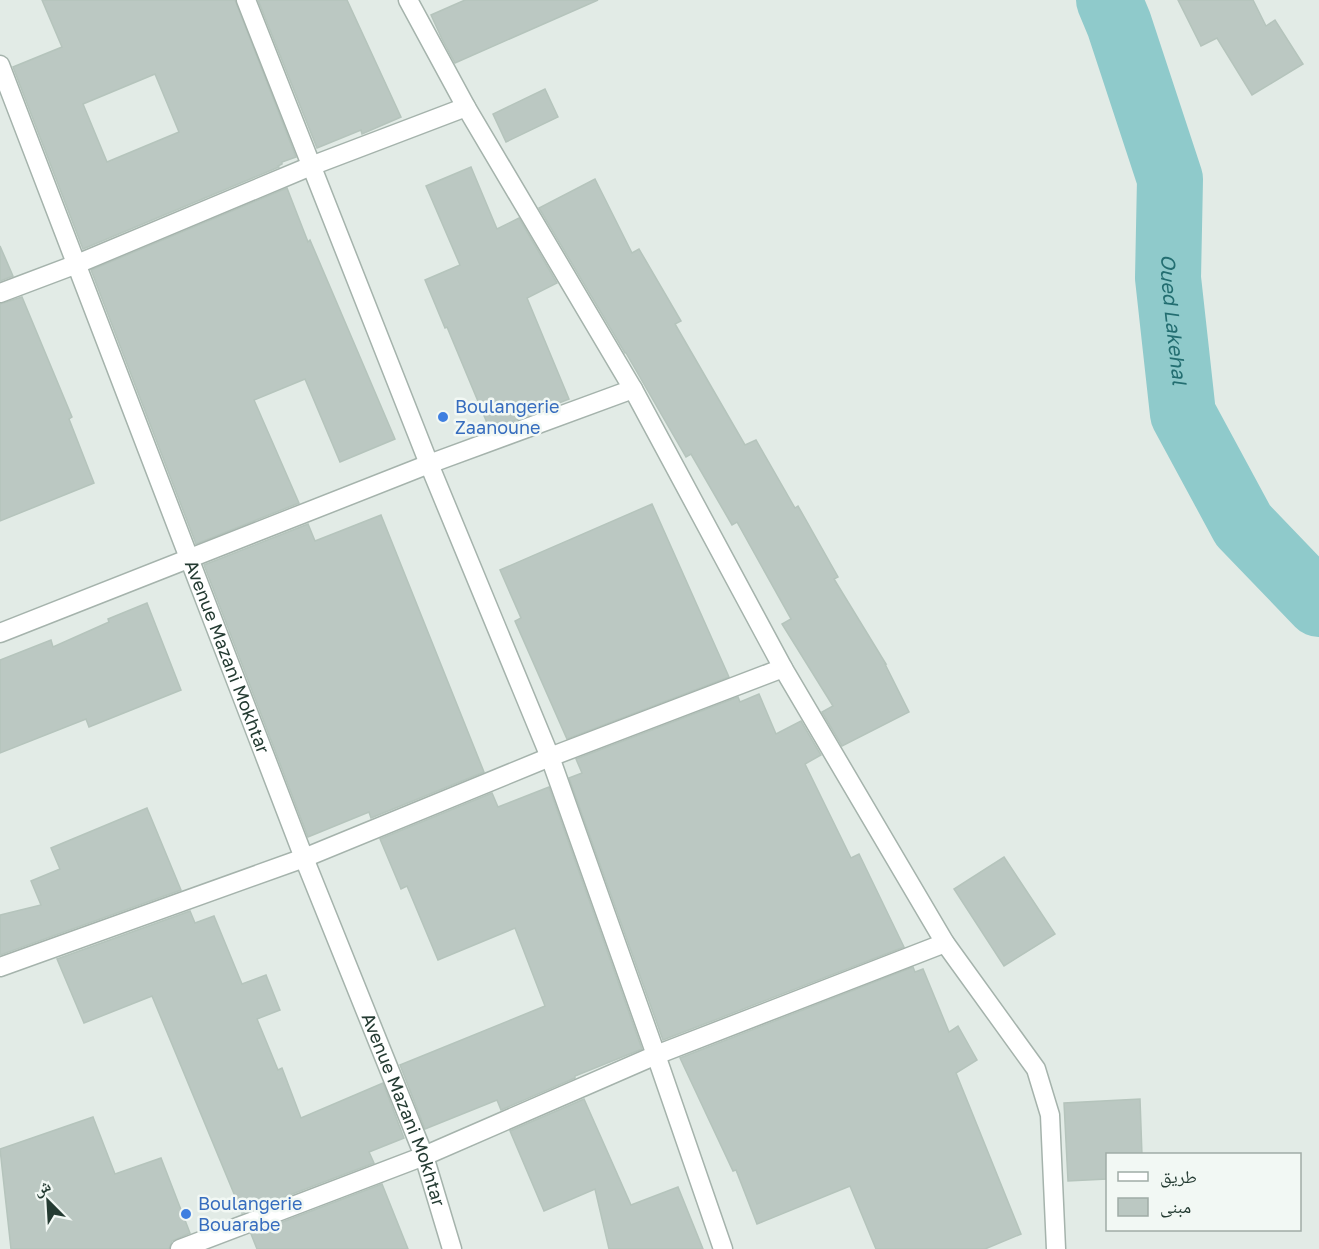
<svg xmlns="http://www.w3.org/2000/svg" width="1319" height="1249" font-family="'Golos Text','Noto Naskh Arabic',sans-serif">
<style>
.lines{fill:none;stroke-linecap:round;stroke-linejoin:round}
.river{stroke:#8fcacb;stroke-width:66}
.building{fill:#bbc8c2;stroke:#b5c4bc;stroke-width:1.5;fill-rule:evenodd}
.minor-casing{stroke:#a5b3ac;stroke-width:21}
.minor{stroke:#fff;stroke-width:18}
.shop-dot{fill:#3f7fe0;stroke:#f2f8f4;stroke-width:2}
.labels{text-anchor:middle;stroke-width:5;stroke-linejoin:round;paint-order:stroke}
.shop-label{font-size:18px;fill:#366cbe;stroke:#f2f8f4;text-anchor:start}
.street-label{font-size:18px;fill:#243b32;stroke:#f2f8f4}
.water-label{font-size:20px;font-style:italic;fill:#236e71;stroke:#f2f8f4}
</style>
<rect width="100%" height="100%" fill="#e2ebe6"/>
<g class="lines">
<path class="river" id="s1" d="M1109 0 1119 24 1170 179 1168 278 1183 414 1243 525 1319 604"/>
</g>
<g class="building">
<path d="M42 0H235L296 157 282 162V164L278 166 279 167 83 249 13 67 62 47ZM155 74 179 132 107 162 83 104Z"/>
<path d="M258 0H347L401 117 362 134 361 130 317 148Z"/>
<path d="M465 0H598L455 63 442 39 431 15Z"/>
<path d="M1178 0H1253L1266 26 1275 20 1303 64 1252 95 1217 38 1201 46Z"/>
<path d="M545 89 558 117 506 142 493 114Z"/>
<path d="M471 167 497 229 519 218 557 283 527 298 569 399 490 430 447 327 445 328 425 280 460 265 426 186Z"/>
<path d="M595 179 632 253 639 249 681 321 675 324 745 445 756 440 795 508 798 506 838 577 834 579 886 664H885L909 712 842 746 822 712 833 706 782 624 791 619 737 522 732 525 691 454 686 457 626 353H625L539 208Z"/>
<path d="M287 188 308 242 310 240 395 439 340 462 305 379 254 400 299 503 196 544 91 270Z"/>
<path d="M0 246 13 276 0 281Z"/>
<path d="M22 297 72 417 69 419 94 483 0 521V304Z"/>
<path d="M652 504 729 677 567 739 515 621 521 618 500 570Z"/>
<path d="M381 515 484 772 371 818 369 812 308 837 204 565 308 524 315 541Z"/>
<path d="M147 603 181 690 89 727 86 719 0 753V660L51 640 53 647 109 622 108 619Z"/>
<path d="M759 694 776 734 801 721 821 755 805 764 851 858 859 854 904 947 663 1040 569 778 582 773 576 759 738 697 740 702Z"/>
<path d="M549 787 642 1049 575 1076V1078L501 1110 497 1100 425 1129 400 1065 545 1006 515 928 438 960 407 886 401 889 380 839 492 793 498 807Z"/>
<path d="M147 808 181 890 0 955V915L41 905 31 881 60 869 51 848Z"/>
<path d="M1004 857 1055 934 1004 966 954 889Z"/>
<path d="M190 911 195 923 214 916 242 984 266 975 280 1010 257 1019 278 1070 282 1068 301 1118 383 1083 404 1138 369 1152 374 1163 242 1213 152 996 84 1023 57 959Z"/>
<path d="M913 967 915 972 923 969 949 1032 958 1026 977 1060 956 1073 1021 1234 985 1249H876L850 1186 757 1224 736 1170 733 1171 680 1058Z"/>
<path d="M584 1099 631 1205 678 1187 703 1249H609L595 1189 544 1211 510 1131Z"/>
<path d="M1140 1099 1142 1155H1107V1179L1068 1181 1064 1103Z"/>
<path d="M93 1117 115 1174 161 1158 190 1233 172 1241 169 1249H11L0 1149Z"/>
<path d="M382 1184 408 1249H257L251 1234Z"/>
</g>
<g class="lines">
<g class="minor-casing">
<g id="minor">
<path d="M246 0 429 464 550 757 656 1055 723 1249"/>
<path d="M408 0 466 107 633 389 783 668 945 943 1036 1069 1050 1115 1056 1249"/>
<path id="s2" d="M0 65 304 858 424 1156 452 1249"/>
<path d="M0 293 77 264 311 166 466 107"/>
<path d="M0 633 429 464 633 389"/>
<path d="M0 967 304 858 550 757 783 668"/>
<path d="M180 1249 424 1156 656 1055 945 943"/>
</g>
</g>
<use href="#minor" class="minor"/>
</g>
<g class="shop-dot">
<circle cx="443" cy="417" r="6"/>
<circle cx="186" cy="1214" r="6"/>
</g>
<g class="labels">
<g class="shop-label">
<text x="455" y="413">Boulangerie<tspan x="455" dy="21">Zaanoune</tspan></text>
<text x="198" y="1210">Boulangerie<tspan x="198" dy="21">Bouarabe</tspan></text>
</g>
<g class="street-label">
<text dy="6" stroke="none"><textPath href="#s2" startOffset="634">Avenue Mazani Mokhtar</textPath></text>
<text dy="6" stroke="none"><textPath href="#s2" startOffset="1120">Avenue Mazani Mokhtar</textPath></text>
</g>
<g class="water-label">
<text dy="7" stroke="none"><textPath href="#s1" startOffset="330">Oued Lakehal</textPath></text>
</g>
</g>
<rect x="1106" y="1153" width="195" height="78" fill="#f2f8f4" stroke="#a0aca6" stroke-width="1.5"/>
<rect x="1118" y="1172" width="30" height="9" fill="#ffffff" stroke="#a0aca6" stroke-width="1.5"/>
<text x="1160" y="1183" font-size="18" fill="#243b32">طريق</text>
<rect x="1118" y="1198" width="30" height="18" fill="#bbc8c2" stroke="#a0aca6" stroke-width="1.5"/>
<text x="1160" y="1213" font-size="18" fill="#243b32">مبنى</text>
<g transform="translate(48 1201) rotate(336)" stroke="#f2f8f4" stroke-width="4.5" paint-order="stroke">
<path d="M0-4.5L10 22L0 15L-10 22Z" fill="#243b32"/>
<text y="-9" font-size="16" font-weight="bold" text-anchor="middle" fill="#243b32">ش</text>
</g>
</svg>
